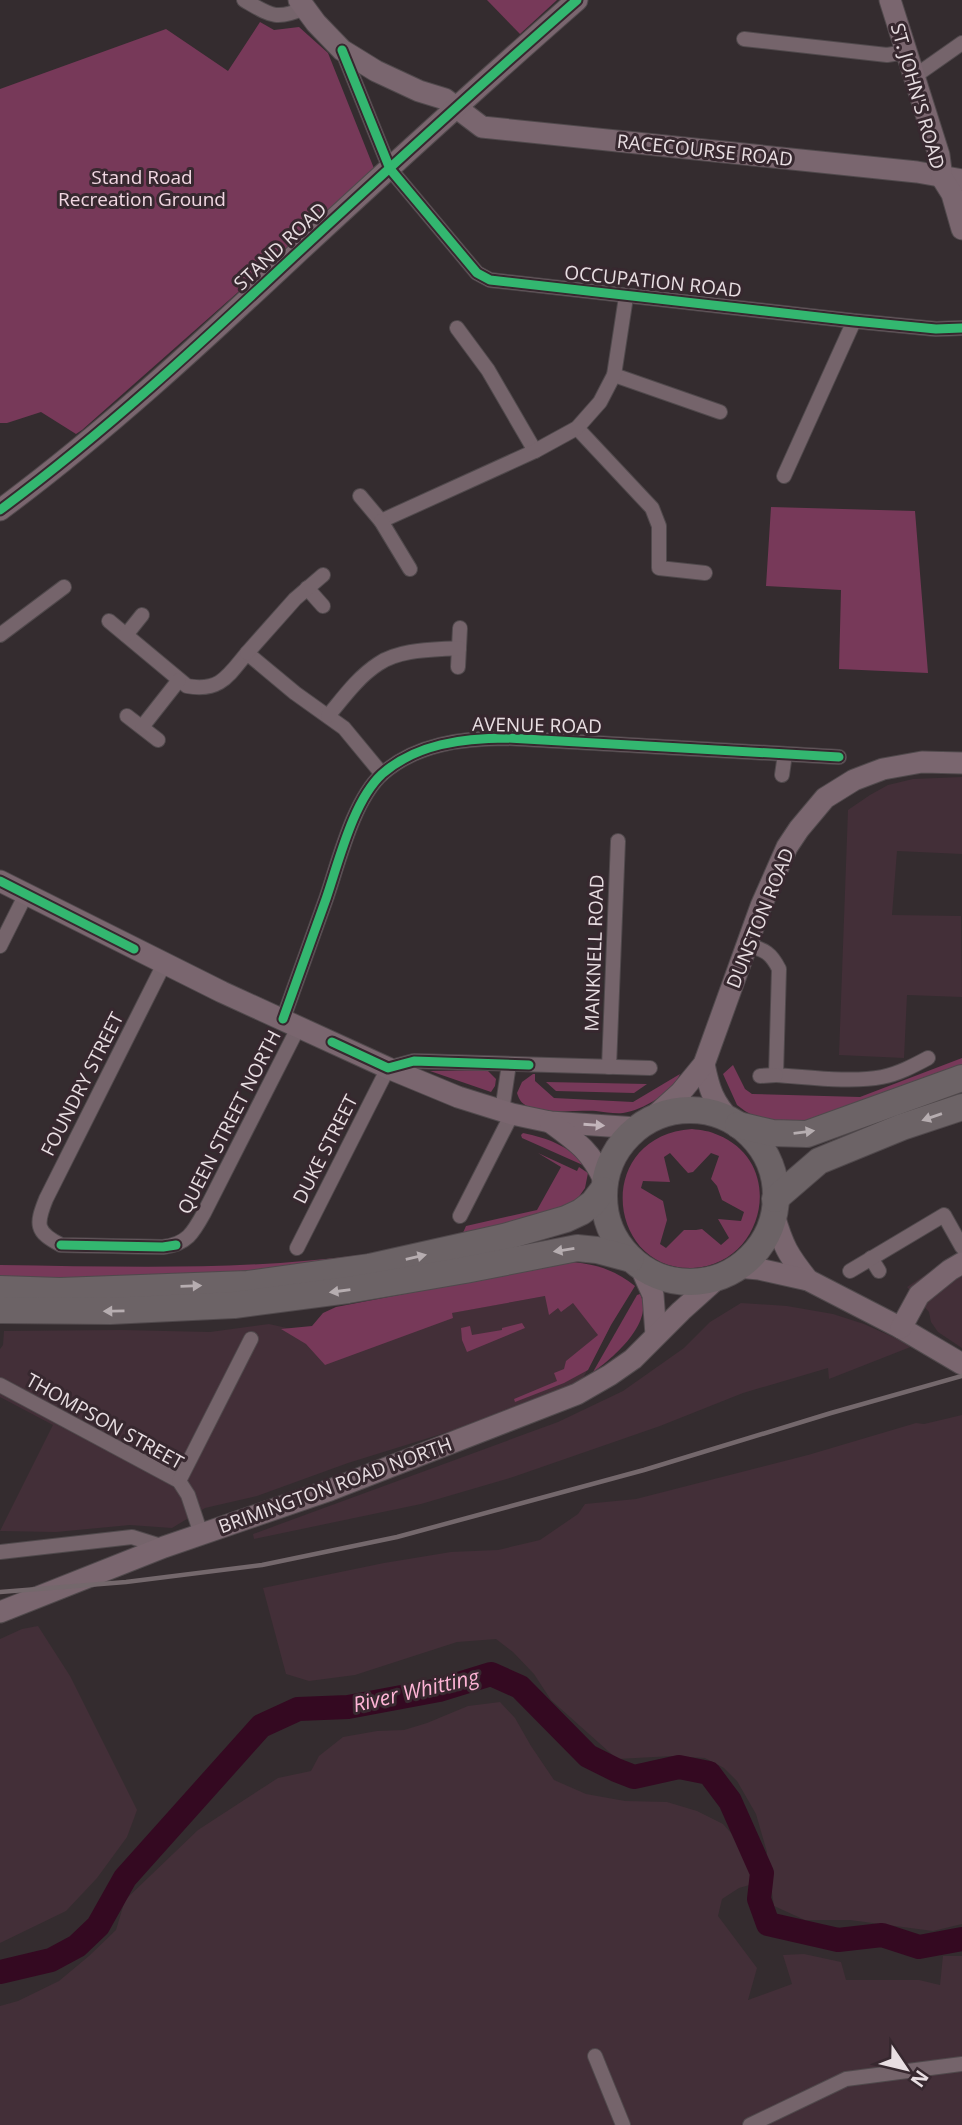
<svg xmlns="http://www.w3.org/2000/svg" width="962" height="2125" font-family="'Open Sans',sans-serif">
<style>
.built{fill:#432f38}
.green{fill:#773959;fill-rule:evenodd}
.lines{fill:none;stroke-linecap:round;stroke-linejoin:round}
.river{stroke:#340921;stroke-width:24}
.street-casing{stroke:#50494c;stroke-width:16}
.secondary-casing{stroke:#50494c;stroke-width:23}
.highway-casing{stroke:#50494c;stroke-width:28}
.street{stroke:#75646b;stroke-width:14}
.secondary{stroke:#7a666f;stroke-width:21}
.highway{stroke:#6c6366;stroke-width:26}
.rail{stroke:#74686c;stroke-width:4.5}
.cycleway-casing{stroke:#37282f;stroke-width:13}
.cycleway{stroke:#33b770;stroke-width:9}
.oneway{fill:#b6adb0}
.oneway2{fill:#c2b4ba}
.labels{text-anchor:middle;stroke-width:6;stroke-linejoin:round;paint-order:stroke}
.street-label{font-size:19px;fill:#e8dee2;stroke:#37282f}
.park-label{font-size:19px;fill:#f0d6e1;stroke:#37282f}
.water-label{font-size:21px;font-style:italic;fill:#feb4d6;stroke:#37282f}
</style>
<rect width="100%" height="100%" fill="#342c2f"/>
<g class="built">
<path d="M962 777V854L897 851 892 915 961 916 962 997 907 995 904 1058 839 1055 848 810 870 795 888 785 913 779Z"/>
<path d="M962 1254V1348L938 1332 931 1322 929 1312 907 1287 951 1258Z"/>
<path d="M558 1291 611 1325 582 1380 554 1395 493 1418 348 1463 257 1496 205 1508 172 1528 130 1525 56 1532 0 1531 53 1425 0 1397V1349L3 1345 4 1331 122 1330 210 1332 269 1324 314 1334 451 1313 550 1295Z"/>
<path d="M741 1303 787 1306 833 1314 864 1324 913 1346 829 1379 828 1368 743 1393 660 1426 513 1477 421 1504 254 1539 253 1534 558 1422 623 1391 684 1348 710 1322Z"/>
<path d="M962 1415V1924L933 1931 850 1920H805L774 1906 770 1879 739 1888 722 1899 718 1916 757 1968 748 2000 792 1984 783 1955 804 1954 841 1962 846 1980H919L940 1985 943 1956H962V2125H0V2006L18 2001 59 1981 89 1956 116 1930 125 1900 198 1830 278 1778 311 1771 319 1756 343 1737 377 1731 404 1730 427 1723 468 1706 500 1702 515 1718 531 1746 554 1780 586 1794 625 1801 667 1802 697 1811 723 1824 739 1842 748 1866 765 1859 767 1852 756 1814 737 1781 724 1768 705 1758 673 1756 617 1759 551 1700 534 1674 513 1652 496 1639 457 1642 355 1675 309 1681 286 1674 263 1588 384 1563 451 1552 498 1550 540 1540 578 1514 585 1504 636 1499 808 1455 916 1423 924 1424Z"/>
<path d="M38 1626 70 1676 137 1810 127 1837 97 1878 66 1911 0 1943V1639L22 1629Z"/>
</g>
<g class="green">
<path d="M487 0H557L520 34Z"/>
<path d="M260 22 274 30 299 27 328 53 375 171 82 430 76 434 41 412 7 423H0V89L166 29 228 71Z"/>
<path d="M771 507 915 511 928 673 839 669 841 590 766 586Z"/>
<path d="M962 1058V1071L806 1123 761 1120 745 1111 737 1105 723 1074 733 1065 745 1089 752 1094 860 1097Z"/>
<path d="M487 1070 496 1079 495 1086 491 1092 430 1071Z"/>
<path d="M533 1074H535V1081L554 1098 633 1102 680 1074C672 1093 643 1110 623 1113 615 1114 605 1112 596 1111 575 1110 546 1115 527 1106 521 1103 519 1099 517 1093L522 1082Z"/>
<path d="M546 1082 647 1084 634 1093 556 1091Z"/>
<path d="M692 1129C701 1130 710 1131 718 1135 787 1163 765 1265 693 1268 606 1271 593 1136 692 1129ZM670 1153 688 1173 693 1172 711 1153 719 1156 711 1179 717 1186 722 1200 744 1212 741 1221 718 1219 729 1238 721 1245 702 1229 696 1230H684L666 1248 660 1244 667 1220 663 1201 641 1188 643 1181 670 1182 664 1157Z"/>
<path d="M523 1133C547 1138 570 1146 585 1166L522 1138 521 1135Z"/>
<path d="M538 1153 577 1171 579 1167 588 1173 585 1188 576 1201 468 1241 297 1272 0 1283V1265C153 1267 313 1274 462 1235L466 1226 537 1210 561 1167Z"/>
<path d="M571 1262C596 1264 615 1270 635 1286L611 1325 588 1370 564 1383 515 1402 514 1399 557 1381 554 1373 564 1369 566 1361 598 1335 573 1303 561 1312 558 1308 549 1315 545 1296 452 1313 453 1318 325 1365 306 1344 281 1329 312 1326 323 1313 336 1307Z"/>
<path d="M640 1294C655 1322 613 1358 593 1372L637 1295Z"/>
<path d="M522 1323 525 1328 467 1352 462 1340 461 1328 470 1326 472 1335 502 1330V1328Z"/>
</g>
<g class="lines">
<path class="river" d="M0 1972 51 1960 77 1946 98 1926 125 1878 261 1726 298 1709 348 1707 439 1690 491 1674 520 1687 588 1756 616 1770 634 1777 679 1767 709 1773 730 1801 762 1873 759 1899 768 1924 838 1940 882 1935 919 1947 962 1939"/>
<g class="street-casing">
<g id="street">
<path d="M244 0C270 15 276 21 304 8"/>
<path d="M744 39 887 55 906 52"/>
<path d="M342 50 390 169 477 273 490 280 854 321 936 329 962 328"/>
<path d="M915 76 962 43"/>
<path d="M457 328 488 370 535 451"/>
<path d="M614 375 720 412"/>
<path d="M577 428 652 508 659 526V568L705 573"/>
<path d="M784 476 854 321"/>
<path d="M360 496 381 521 535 451 577 428 600 402 614 375 626 297"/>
<path d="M381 521 410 569"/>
<path d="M307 588 323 606"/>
<path d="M109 621 187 686C220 692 228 676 247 653L295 693 344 728 382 774"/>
<path d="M0 635 64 587"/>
<path d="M126 635 142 615"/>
<path d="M247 653 295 599 323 575"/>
<path d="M458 667 460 628"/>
<path d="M127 716 158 740"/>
<path d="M328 716C343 698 358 677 378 664 400 649 433 650 459 648"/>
<path d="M142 727 179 680"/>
<path d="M782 775 785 754"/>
<path d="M748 945C765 950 771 953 779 969L776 1075C808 1077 851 1083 882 1077 898 1074 913 1066 928 1058"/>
<path d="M0 946 26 894"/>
<path d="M164 964 46 1199C36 1224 35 1232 61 1245L163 1247C187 1244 193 1233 204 1213L299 1026"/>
<path d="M283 1019C297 979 312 939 326 899 339 861 353 801 382 774 416 744 463 738 507 738L839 757"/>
<path d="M609 1067 618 841"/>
<path d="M760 1076 776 1075"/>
<path d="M502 1111 509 1064"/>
<path d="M460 1216 512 1114"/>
<path d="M297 1248 388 1068 414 1061 650 1068"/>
<path d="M871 1258 879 1271"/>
<path d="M850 1271 944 1215 962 1247"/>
<path d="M0 1385 179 1481 188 1495 201 1534"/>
<path d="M179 1481 251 1339"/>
<path d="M0 1552 132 1537 164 1547"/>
<path d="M595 2056 623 2125"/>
<path d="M750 2125 846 2079 962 2064"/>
</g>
</g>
<g class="secondary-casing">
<g id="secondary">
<path d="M299 0 316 23 342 50 376 71 419 91 445 99 482 127 917 172 962 180"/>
<path d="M890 0 939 155 942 178 952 194 962 229"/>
<path d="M0 510C104 433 199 345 293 257 387 170 481 84 577 0"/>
<path d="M0 881 222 992 388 1068 458 1097 512 1114 550 1122 637 1128"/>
<path d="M704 1064C709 1089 713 1102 731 1121"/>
<path d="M650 1120 681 1092 704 1064 761 906 787 847 799 829 825 798 854 780 883 769 922 762 962 763"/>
<path d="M550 1122C577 1142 590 1150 604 1180"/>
<path d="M774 1215C783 1246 788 1255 808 1280"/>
<path d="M640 1266 653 1295 656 1335"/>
<path d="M737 1267 759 1269 808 1280 901 1328 962 1364"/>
<path d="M901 1328 919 1295 950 1270 962 1263"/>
<path d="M0 1612 164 1547 330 1490 577 1394 610 1375 633 1359 681 1311 720 1276"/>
</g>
</g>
<g class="highway-casing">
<g id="highway">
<circle cx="690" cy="1196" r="86"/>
<path d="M738 1125 772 1133 807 1134 962 1078"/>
<path d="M775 1199 819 1161 902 1127 962 1107"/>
<path d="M0 1289 60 1291 248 1284 370 1267 504 1237 566 1219 581 1212 593 1203 603 1190"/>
<path d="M0 1310 110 1311 234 1305 348 1290 465 1270 577 1248 597 1250 631 1259"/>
</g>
</g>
<use href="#street" class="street"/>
<use href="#secondary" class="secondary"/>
<use href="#highway" class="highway"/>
<path class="rail" d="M0 1592 126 1582 262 1565 397 1537 644 1470 831 1413 962 1376"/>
<g class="cycleway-casing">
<g id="cycleway">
<path d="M342 50 390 169 477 273 490 280 854 321 936 329 962 328"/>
<path d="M0 510C104 433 199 345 293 257 387 170 481 84 577 0"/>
<path d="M0 881 134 949"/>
<path d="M283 1019C297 979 312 939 326 899 339 861 353 801 382 774 416 744 463 738 507 738L839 757"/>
<path d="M332 1042 388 1068 414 1061 529 1065"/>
<path d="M61 1245 163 1247 176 1245"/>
</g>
</g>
<use href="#cycleway" class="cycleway"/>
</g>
<defs><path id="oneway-solid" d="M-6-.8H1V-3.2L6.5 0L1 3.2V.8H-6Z" transform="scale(1.75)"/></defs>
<g class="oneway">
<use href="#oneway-solid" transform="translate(932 1117) rotate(161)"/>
<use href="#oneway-solid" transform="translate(804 1132) rotate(-7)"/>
<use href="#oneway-solid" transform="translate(564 1250) rotate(171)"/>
<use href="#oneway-solid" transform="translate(416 1257) rotate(-13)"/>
<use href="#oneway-solid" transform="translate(191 1286) rotate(-2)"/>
<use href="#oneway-solid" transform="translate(340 1291) rotate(172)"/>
<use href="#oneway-solid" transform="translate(114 1311) rotate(179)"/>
</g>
<use class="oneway2" href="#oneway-solid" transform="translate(594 1125) rotate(4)"/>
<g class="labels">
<g class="street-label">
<text transform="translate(918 96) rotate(74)" y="7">ST. JOHN'S ROAD</text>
<text transform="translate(705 150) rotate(6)" y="7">RACECOURSE ROAD</text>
<text transform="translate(280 246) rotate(-43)" y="7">STAND ROAD</text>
<text transform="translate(653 281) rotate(6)" y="7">OCCUPATION ROAD</text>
<text transform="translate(537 725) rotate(1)" y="7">AVENUE ROAD</text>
<text transform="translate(760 918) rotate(-68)" y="7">DUNSTON ROAD</text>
<text transform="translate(594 953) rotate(-88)" y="7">MANKNELL ROAD</text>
<text transform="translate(82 1084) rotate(-63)" y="7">FOUNDRY STREET</text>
<text transform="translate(229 1122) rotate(-63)" y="7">QUEEN STREET NORTH</text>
<text transform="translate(325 1149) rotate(-63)" y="7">DUKE STREET</text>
<text transform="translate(105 1421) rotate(29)" y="7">THOMPSON STREET</text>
<text transform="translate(335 1485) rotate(-20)" y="7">BRIMINGTON ROAD NORTH</text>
</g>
<g class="park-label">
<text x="142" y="184">Stand Road<tspan x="142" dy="22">Recreation Ground</tspan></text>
</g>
<g class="water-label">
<text transform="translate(416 1691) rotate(-13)" y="7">River Whitting</text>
</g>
</g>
<g transform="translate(906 2069) rotate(125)" stroke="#37282f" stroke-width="5" paint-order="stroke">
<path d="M0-5L12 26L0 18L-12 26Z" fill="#e8dee2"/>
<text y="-10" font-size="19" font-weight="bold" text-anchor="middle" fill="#e8dee2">N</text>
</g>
</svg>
